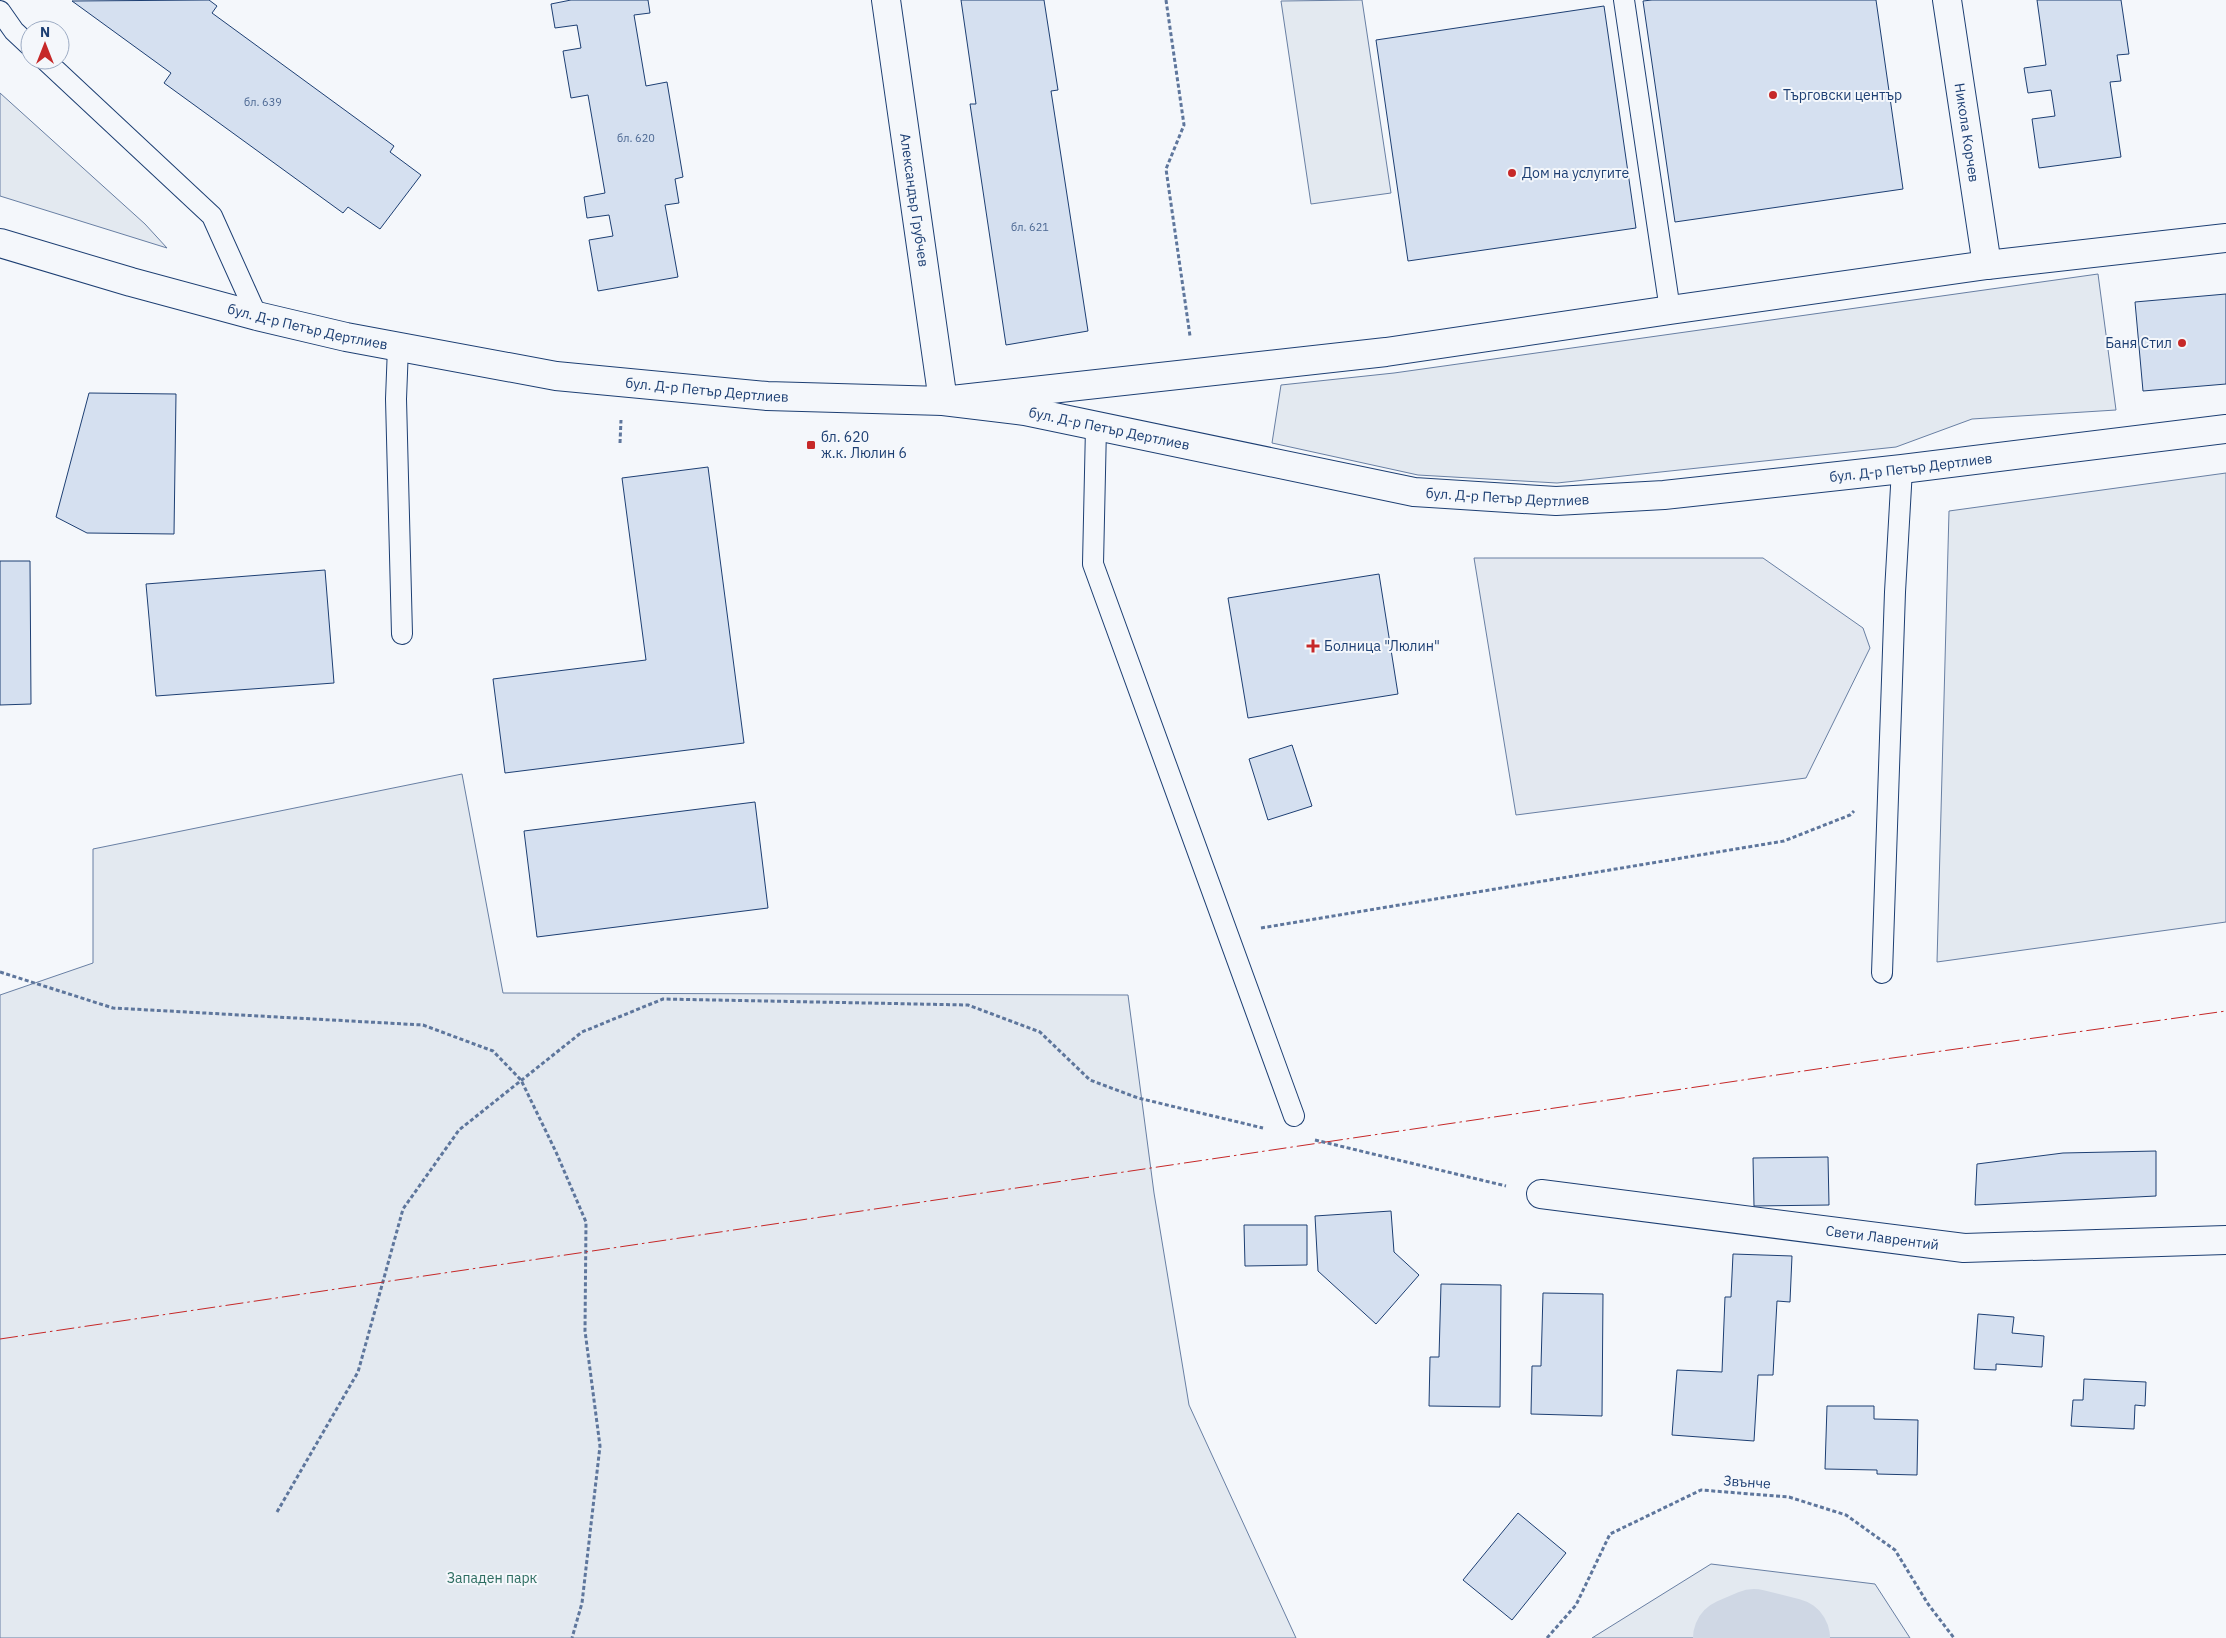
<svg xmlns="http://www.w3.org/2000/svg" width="2226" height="1638" font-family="'IBM Plex Sans',sans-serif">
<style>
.green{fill:#e3e9f0;stroke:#687fa3}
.parking{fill:#e3e8f0;stroke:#687fa3}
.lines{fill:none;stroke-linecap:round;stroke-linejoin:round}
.river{stroke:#cfd7e4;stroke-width:80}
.building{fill:#d5e0f0;stroke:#1d3f73}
.service-casing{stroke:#1d3f73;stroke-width:22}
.minor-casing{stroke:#1d3f73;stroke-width:30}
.secondary-casing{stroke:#1d3f73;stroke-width:30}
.path{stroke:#5e769c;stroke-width:3;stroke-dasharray:4 2.5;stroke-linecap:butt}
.service{stroke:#f4f7fb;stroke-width:20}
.minor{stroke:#f4f7fb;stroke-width:28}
.secondary{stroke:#f4f7fb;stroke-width:28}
.power{stroke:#c62828;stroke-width:1;stroke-dasharray:18 4 2.5 4;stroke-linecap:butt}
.poi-dot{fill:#c62828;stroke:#f4f7fb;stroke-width:2}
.labels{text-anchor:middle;stroke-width:4;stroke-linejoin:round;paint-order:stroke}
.number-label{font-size:11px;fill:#4b6792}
.poi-label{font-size:14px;fill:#1d3f73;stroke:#f4f7fb;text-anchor:start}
.street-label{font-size:14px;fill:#1d3f73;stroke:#f4f7fb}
.park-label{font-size:14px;fill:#2c6c60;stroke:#f4f7fb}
</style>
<rect width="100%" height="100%" fill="#f4f7fb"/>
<g class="green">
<path d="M1362 0 1391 193 1311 204 1281 1Z"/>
<path d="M0 93 145 224 167 248 0 196Z"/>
<path d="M2098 274 2116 410 1972 419 1896 447 1557 483 1418 475 1272 443 1281 385 1394 373Z"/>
<path d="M2226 473V922L1937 962 1949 511Z"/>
<path d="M462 774 503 993 1128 995 1154 1193 1189 1405 1296 1638H0V995L93 963V849Z"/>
<path d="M1711 1564 1875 1584 1910 1638H1592Z"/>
</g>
<path class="parking" d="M1474 558H1763L1863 628 1870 648 1806 778 1516 815Z"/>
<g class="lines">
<path class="river" d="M1733 1638 1754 1629 1790 1638"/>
</g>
<g class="building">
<path d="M209 0 217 6 212 13 394 146 390 152 421 175 380 229 348 207 343 213 164 83 171 73 72 1Z"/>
<path d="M571 0H648L650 13 634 15 646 86 667 82 683 177 675 179 679 203 665 205 678 277 598 291 589 240 613 236 609 215 587 218 584 197 605 193 588 95 571 98 563 51 581 48 577 25 555 28 551 4Z"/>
<path d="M961 0H1044L1058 90 1051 91 1088 331 1006 345 970 104H976Z"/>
<path d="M1652 0H1876L1903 189 1675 222 1643 1Z"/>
<path d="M2037 0H2121L2129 54 2117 55 2121 81 2110 82 2121 157 2039 168 2032 119 2055 116 2051 90 2028 93 2026 81 2024 68 2046 65Z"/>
<path d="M1604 6 1636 228 1408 261 1376 40Z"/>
<path d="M2226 294V384L2143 391 2135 302Z"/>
<path d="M89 393 176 394 174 534 87 533 56 517Z"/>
<path d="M708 467 744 743 505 773 493 679 646 660 622 478Z"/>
<path d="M0 561H30L31 704 0 705Z"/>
<path d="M325 570 334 683 156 696 146 584Z"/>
<path d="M1379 574 1398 694 1248 718 1228 598Z"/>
<path d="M1292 745 1312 806 1268 820 1249 759Z"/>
<path d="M755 802 768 908 537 937 524 831Z"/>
<path d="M2156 1151V1196L1975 1205 1977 1164 2063 1153Z"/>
<path d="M1828 1157 1829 1205 1754 1206 1753 1158Z"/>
<path d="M1391 1211 1394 1252 1419 1275 1376 1324 1318 1271 1315 1216Z"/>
<path d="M1244 1225H1307V1265L1245 1266Z"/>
<path d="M1733 1254 1792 1256 1790 1302 1777 1301 1773 1375H1758L1754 1441 1672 1435 1677 1370 1722 1372 1725 1297H1731Z"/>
<path d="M1441 1284 1501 1285 1500 1407 1429 1406 1430 1357H1439Z"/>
<path d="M1543 1293 1603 1294 1602 1416 1531 1414 1532 1366H1541Z"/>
<path d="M1978 1314 2014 1317 2012 1333 2044 1336 2042 1367 1996 1364V1370L1974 1369Z"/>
<path d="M2084 1379 2146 1382 2145 1406 2135 1405 2134 1429 2071 1426 2073 1400H2083Z"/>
<path d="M1827 1406H1874V1419L1918 1420 1917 1475 1877 1474V1470L1825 1469Z"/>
<path d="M1518 1513 1566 1553 1512 1620 1463 1580Z"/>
</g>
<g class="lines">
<g class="service-casing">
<g id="service">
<path d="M1624 0 1670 310"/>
<path d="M0 11 14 31 30 46"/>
<path d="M45 60 212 216 257 316"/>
<path d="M398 347 396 399 402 634"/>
<path d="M1096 427 1093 564 1294 1116"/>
<path d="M1882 973 1895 592 1902 469"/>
</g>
</g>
<g class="minor-casing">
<g id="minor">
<path id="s1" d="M886 0 943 401 1386 352 1670 310 1987 265 2226 238"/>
<path id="s2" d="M1947 0 1987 265"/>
<path id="s3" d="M1541 1194 1964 1248 2226 1240"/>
</g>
</g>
<g class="secondary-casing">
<g id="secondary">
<path id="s4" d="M0 243 131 282 257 316 346 337 556 376 767 396 943 401 1025 411 1414 492 1556 501 1664 495 1902 469 2226 429"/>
</g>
</g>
<g class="path">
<path d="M1166 0 1184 125 1166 169 1190 336"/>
<path d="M620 443 621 420"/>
<path d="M1261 928 1784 841 1850 815 1854 811"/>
<path d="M0 972 113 1008 423 1025 493 1051 521 1080 556 1152 586 1222 585 1331 600 1446 582 1603 572 1638"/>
<path d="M1315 1140 1506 1186"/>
<path d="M277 1512 358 1372 403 1209 459 1130 582 1032 663 999 968 1005 1040 1032 1090 1080 1138 1098 1263 1128"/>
<path d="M1547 1638 1576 1605 1610 1534 1701 1490 1789 1497 1846 1515 1895 1550 1928 1604 1954 1638"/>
</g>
<use href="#service" class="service"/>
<use href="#minor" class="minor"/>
<use href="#secondary" class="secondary"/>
<path class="power" d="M0 1339 1871 1061 2226 1011"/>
</g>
<g class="poi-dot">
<circle cx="1773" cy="95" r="5"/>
<circle cx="1512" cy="173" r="5"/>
<circle cx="2182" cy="343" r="5"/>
<rect x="806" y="440" width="10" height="10" rx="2.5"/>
<path d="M1310.5 638.5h5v5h5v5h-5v5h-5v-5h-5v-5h5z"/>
</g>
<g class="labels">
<g class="number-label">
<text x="263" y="106">бл. 639</text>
<text x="636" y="142">бл. 620</text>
<text x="1030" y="231">бл. 621</text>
</g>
<g class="poi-label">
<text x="1783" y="100">Търговски център</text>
<text x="1522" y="178">Дом на услугите</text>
<text x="2172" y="348" text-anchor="end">Баня Стил</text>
<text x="821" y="442">бл. 620<tspan x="821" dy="16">ж.к. Люлин 6</tspan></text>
<text x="1324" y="651">Болница "Люлин"</text>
</g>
<g class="street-label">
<text dy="5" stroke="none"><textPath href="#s2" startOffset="134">Никола Корчев</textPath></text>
<text dy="5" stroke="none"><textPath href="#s1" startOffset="202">Александър Грубчев</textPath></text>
<text dy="5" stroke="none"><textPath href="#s4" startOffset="319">бул. Д-р Петър Дертлиев</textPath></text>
<text dy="5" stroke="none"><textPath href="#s4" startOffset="724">бул. Д-р Петър Дертлиев</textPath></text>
<text dy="5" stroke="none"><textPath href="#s4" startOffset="1129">бул. Д-р Петър Дертлиев</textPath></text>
<text dy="5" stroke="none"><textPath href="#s4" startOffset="1939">бул. Д-р Петър Дертлиев</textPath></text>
<text dy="5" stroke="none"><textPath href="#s4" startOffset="1534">бул. Д-р Петър Дертлиев</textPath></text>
<text dy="5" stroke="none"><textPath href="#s3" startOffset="344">Свети Лаврентий</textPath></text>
<text transform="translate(1747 1482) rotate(4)" y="5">Звънче</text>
</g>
<g class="park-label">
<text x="492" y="1583">Западен парк</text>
</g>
</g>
<g transform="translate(45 45)"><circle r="24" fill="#f4f7fb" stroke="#9eadc5"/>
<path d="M0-4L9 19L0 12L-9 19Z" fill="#c62828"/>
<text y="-8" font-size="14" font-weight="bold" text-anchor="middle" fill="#1d3f73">N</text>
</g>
</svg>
